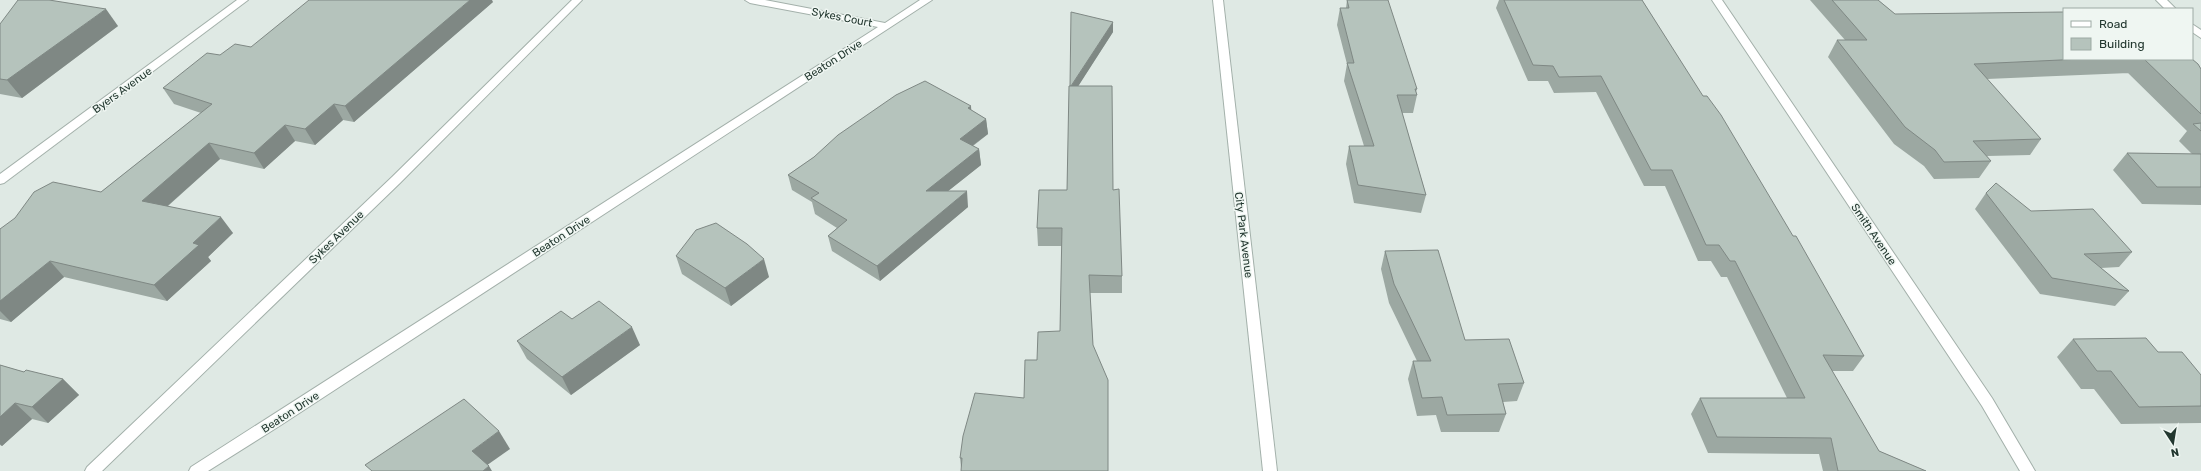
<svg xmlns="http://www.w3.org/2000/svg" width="2201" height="471" font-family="Rubik,sans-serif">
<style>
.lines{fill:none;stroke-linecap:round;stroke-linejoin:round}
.minor-casing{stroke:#a3b0aa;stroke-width:2}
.tertiary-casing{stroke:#a3b0aa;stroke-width:2}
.minor{fill:#fff;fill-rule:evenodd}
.tertiary{fill:#fff;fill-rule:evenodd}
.wall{fill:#9ca8a2}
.shaded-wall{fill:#7f8884}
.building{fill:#b5c3bc;stroke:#7f8884}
.labels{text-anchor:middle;stroke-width:3;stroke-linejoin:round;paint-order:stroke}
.street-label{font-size:11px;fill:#22372f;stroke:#eff6f2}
</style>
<rect width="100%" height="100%" fill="#dfe9e4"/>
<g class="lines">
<g class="minor-casing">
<g id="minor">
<path d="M237 0H248L4 183 0 184V174Z"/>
<path d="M572 0H582L400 183 102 471H85L87 467 392 177Z"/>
<path d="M745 0H765L885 23 920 0H932L281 425 208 471H189L191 467 878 27 750 3Z"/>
<path d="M1712 0H1722L1992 398 2035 471H2020L1982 406Z"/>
<path d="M2156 0H2167L2176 9H2165Z"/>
<path d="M2192 24 2201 30V38L2192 32Z"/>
</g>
</g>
<g class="tertiary-casing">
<path id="tertiary" d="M1213 0H1223L1277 471H1263Z"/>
</g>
<use href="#minor" class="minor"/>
<use href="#tertiary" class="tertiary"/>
</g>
<g class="wall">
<path d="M1347 0 1417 89 1416 92 1417 95 1413 113H1402L1426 195 1421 213 1354 203 1346 164 1349 146H1364L1344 81 1347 64 1337 25 1340 8H1346Z"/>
<path d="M1499 0H1642L1864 356 1853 371H1832L1879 451 1926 471H1823L1819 454 1708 453 1691 414 1700 398H1787L1727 277H1721L1711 261H1698L1665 186H1644L1596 92 1554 93 1548 81H1528L1496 8Z"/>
<path d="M1810 0H1878L1895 14 2064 59H2192L2201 69V205L2142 204 2113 170 2127 153 2192 154 2179 141 2187 131 2128 73H2129L1987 79 2041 139 2030 155 1987 156 1991 161 1979 178 1934 179 1924 166 1894 144 1828 57 1837 40H1845Z"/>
<path d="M493 2 354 122 343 120 315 145 295 141 264 169 220 159 168 206 233 233 208 257 211 261 167 301 64 277 11 322 0 319V229L101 192 201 113 174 104 163 88 220 55Z"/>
<path d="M1113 22V32L1078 86 1113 190 1122 276V293H1090L1093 345 961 467 960 458 1024 398 1037 360 1060 331 1062 246H1038L1037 228 1067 190 1070 86Z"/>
<path d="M0 24 118 26 22 98 0 94Z"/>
<path d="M971 106V110L986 119 988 134 973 146 979 149 981 165 948 191 968 207 880 281 832 251 828 236 837 228 815 214 812 202 792 190 788 175 814 157Z"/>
<path d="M1986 193 2132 252 2119 267 2101 268 2129 291 2115 306 2040 294 1975 209Z"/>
<path d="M1385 251 1465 340 1524 383 1517 401 1503 402 1506 414 1499 432H1441L1436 415 1417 416 1408 379 1413 361H1417L1389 303 1381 269Z"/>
<path d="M676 256 769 277 731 306 682 274Z"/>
<path d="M572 319 640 345 571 395 527 359 517 341Z"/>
<path d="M2073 339 2158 352 2201 375V423L2121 424 2094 389H2081L2057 357Z"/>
<path d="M0 365 24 372 63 379 79 395 48 423 32 419 2 446 0 445Z"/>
</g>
<g class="shaded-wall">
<path d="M470 0H492L493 2 354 122 345 106Z"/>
<path d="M106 9 118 26 22 98 7 80Z"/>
<path d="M1113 22V32L1070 99V88Z"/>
<path d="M334 104 343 120 315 145 305 129Z"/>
<path d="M971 106 972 121 968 108Z"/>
<path d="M986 119 988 134 961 154 960 139Z"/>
<path d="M285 125 295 141 264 169 254 153Z"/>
<path d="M209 143 220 159 155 217 142 201Z"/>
<path d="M979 149 981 165 928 207 926 191Z"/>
<path d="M967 191 968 207 880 281 877 266Z"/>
<path d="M221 217 233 233 208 257 211 261 167 301 154 285 193 243Z"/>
<path d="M764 259 769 277 731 306 725 288Z"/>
<path d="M50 261 64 277 11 322 0 311V301Z"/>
<path d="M632 327 640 345 571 395 562 377Z"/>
<path d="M63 379 79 395 48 423 32 407Z"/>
<path d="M15 403 32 419 2 446 0 444V417Z"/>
<path d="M499 431 510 449 483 468 472 451Z"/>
<path d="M489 466 492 471H483Z"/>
</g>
<g class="building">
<path d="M18 0H49L106 9 7 80 0 79V24Z"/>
<path d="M309 0H470L345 106 334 104 305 129 285 125 254 153 209 143 142 201 221 217 193 243 199 245 154 285 50 261 0 301V229L15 218 34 192 53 182 101 192 212 104 163 88 207 53 220 55 235 44 251 47Z"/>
<path d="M1347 0H1388L1417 89H1415L1417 95H1397L1426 195 1358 185 1349 146H1374L1347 63H1354L1340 8H1349Z"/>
<path d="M1504 0H1642L1703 96H1707L1721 115 1793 236H1796L1864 356 1823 355 1879 451 1926 471H1838L1831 438 1717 437 1700 398H1805L1735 261H1730L1719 245H1706L1672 170H1651L1601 76 1559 77 1553 66 1533 65Z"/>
<path d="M1832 0H1878L1895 14 2064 12V59H2082L1974 64 2041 139 1973 141 1991 161 1944 162 1935 150 1905 127 1837 40H1867Z"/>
<path d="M1071 12 1113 22 1071 86H1070Z"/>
<path d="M2144 59H2192L2198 64 2201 69V114Z"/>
<path d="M925 81 971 106 968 108 986 119 960 139 979 149 926 191H967L877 266 828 236 847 220 811 198 819 193 788 175 814 157 838 135 896 95Z"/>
<path d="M1069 86H1112L1113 190 1119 189 1122 276 1089 275 1093 345 1108 380V471H961L962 458H960L963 436 975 393 1024 398 1025 360H1037L1038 332 1060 331 1062 228H1037L1039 190H1067Z"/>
<path d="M2201 123V131L2193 124Z"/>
<path d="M2127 153 2201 154V187H2157Z"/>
<path d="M1996 183 2031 211 2093 209 2132 252 2084 254 2129 291 2052 278 1986 193Z"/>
<path d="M716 223 747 244 764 259 725 288 676 256 696 230Z"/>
<path d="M1438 250 1465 340 1509 339 1524 383 1498 384 1506 414 1447 415 1442 397 1422 398 1413 361H1431L1394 284 1385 251Z"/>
<path d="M599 301 632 327 562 377 517 341 561 311 572 319Z"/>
<path d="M2146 338 2158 352H2182L2201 375V406L2139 407 2111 371H2097L2073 339Z"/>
<path d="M0 365 24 372 26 370 63 379 32 407 15 403 0 417Z"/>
<path d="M464 399 499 431 472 451 489 466 483 471H372L365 465Z"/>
</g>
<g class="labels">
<g class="street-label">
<text transform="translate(842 17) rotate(11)" y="4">Sykes Court</text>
<text transform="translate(833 60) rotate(-33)" y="4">Beaton Drive</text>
<text transform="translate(122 90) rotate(-36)" y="4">Byers Avenue</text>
<text transform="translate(1874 234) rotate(56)" y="4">Smith Avenue</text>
<text transform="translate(1244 235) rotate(83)" y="4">City Park Avenue</text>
<text transform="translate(561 236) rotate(-33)" y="4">Beaton Drive</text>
<text transform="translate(336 237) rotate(-44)" y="4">Sykes Avenue</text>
<text transform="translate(290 412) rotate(-33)" y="4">Beaton Drive</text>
</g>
</g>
<rect x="2063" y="8" width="130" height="52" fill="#eff6f2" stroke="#9daaa4"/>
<rect x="2071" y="21" width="20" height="6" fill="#ffffff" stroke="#9daaa4"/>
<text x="2099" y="28" font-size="12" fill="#22372f">Road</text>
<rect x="2071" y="38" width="20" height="12" fill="#b5c3bc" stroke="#9daaa4"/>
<text x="2099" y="48" font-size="12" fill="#22372f">Building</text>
<g transform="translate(2173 443) rotate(168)" stroke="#eff6f2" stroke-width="3" paint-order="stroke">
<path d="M0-3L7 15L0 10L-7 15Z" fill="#22372f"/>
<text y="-6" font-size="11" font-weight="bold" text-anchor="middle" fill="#22372f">N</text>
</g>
</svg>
